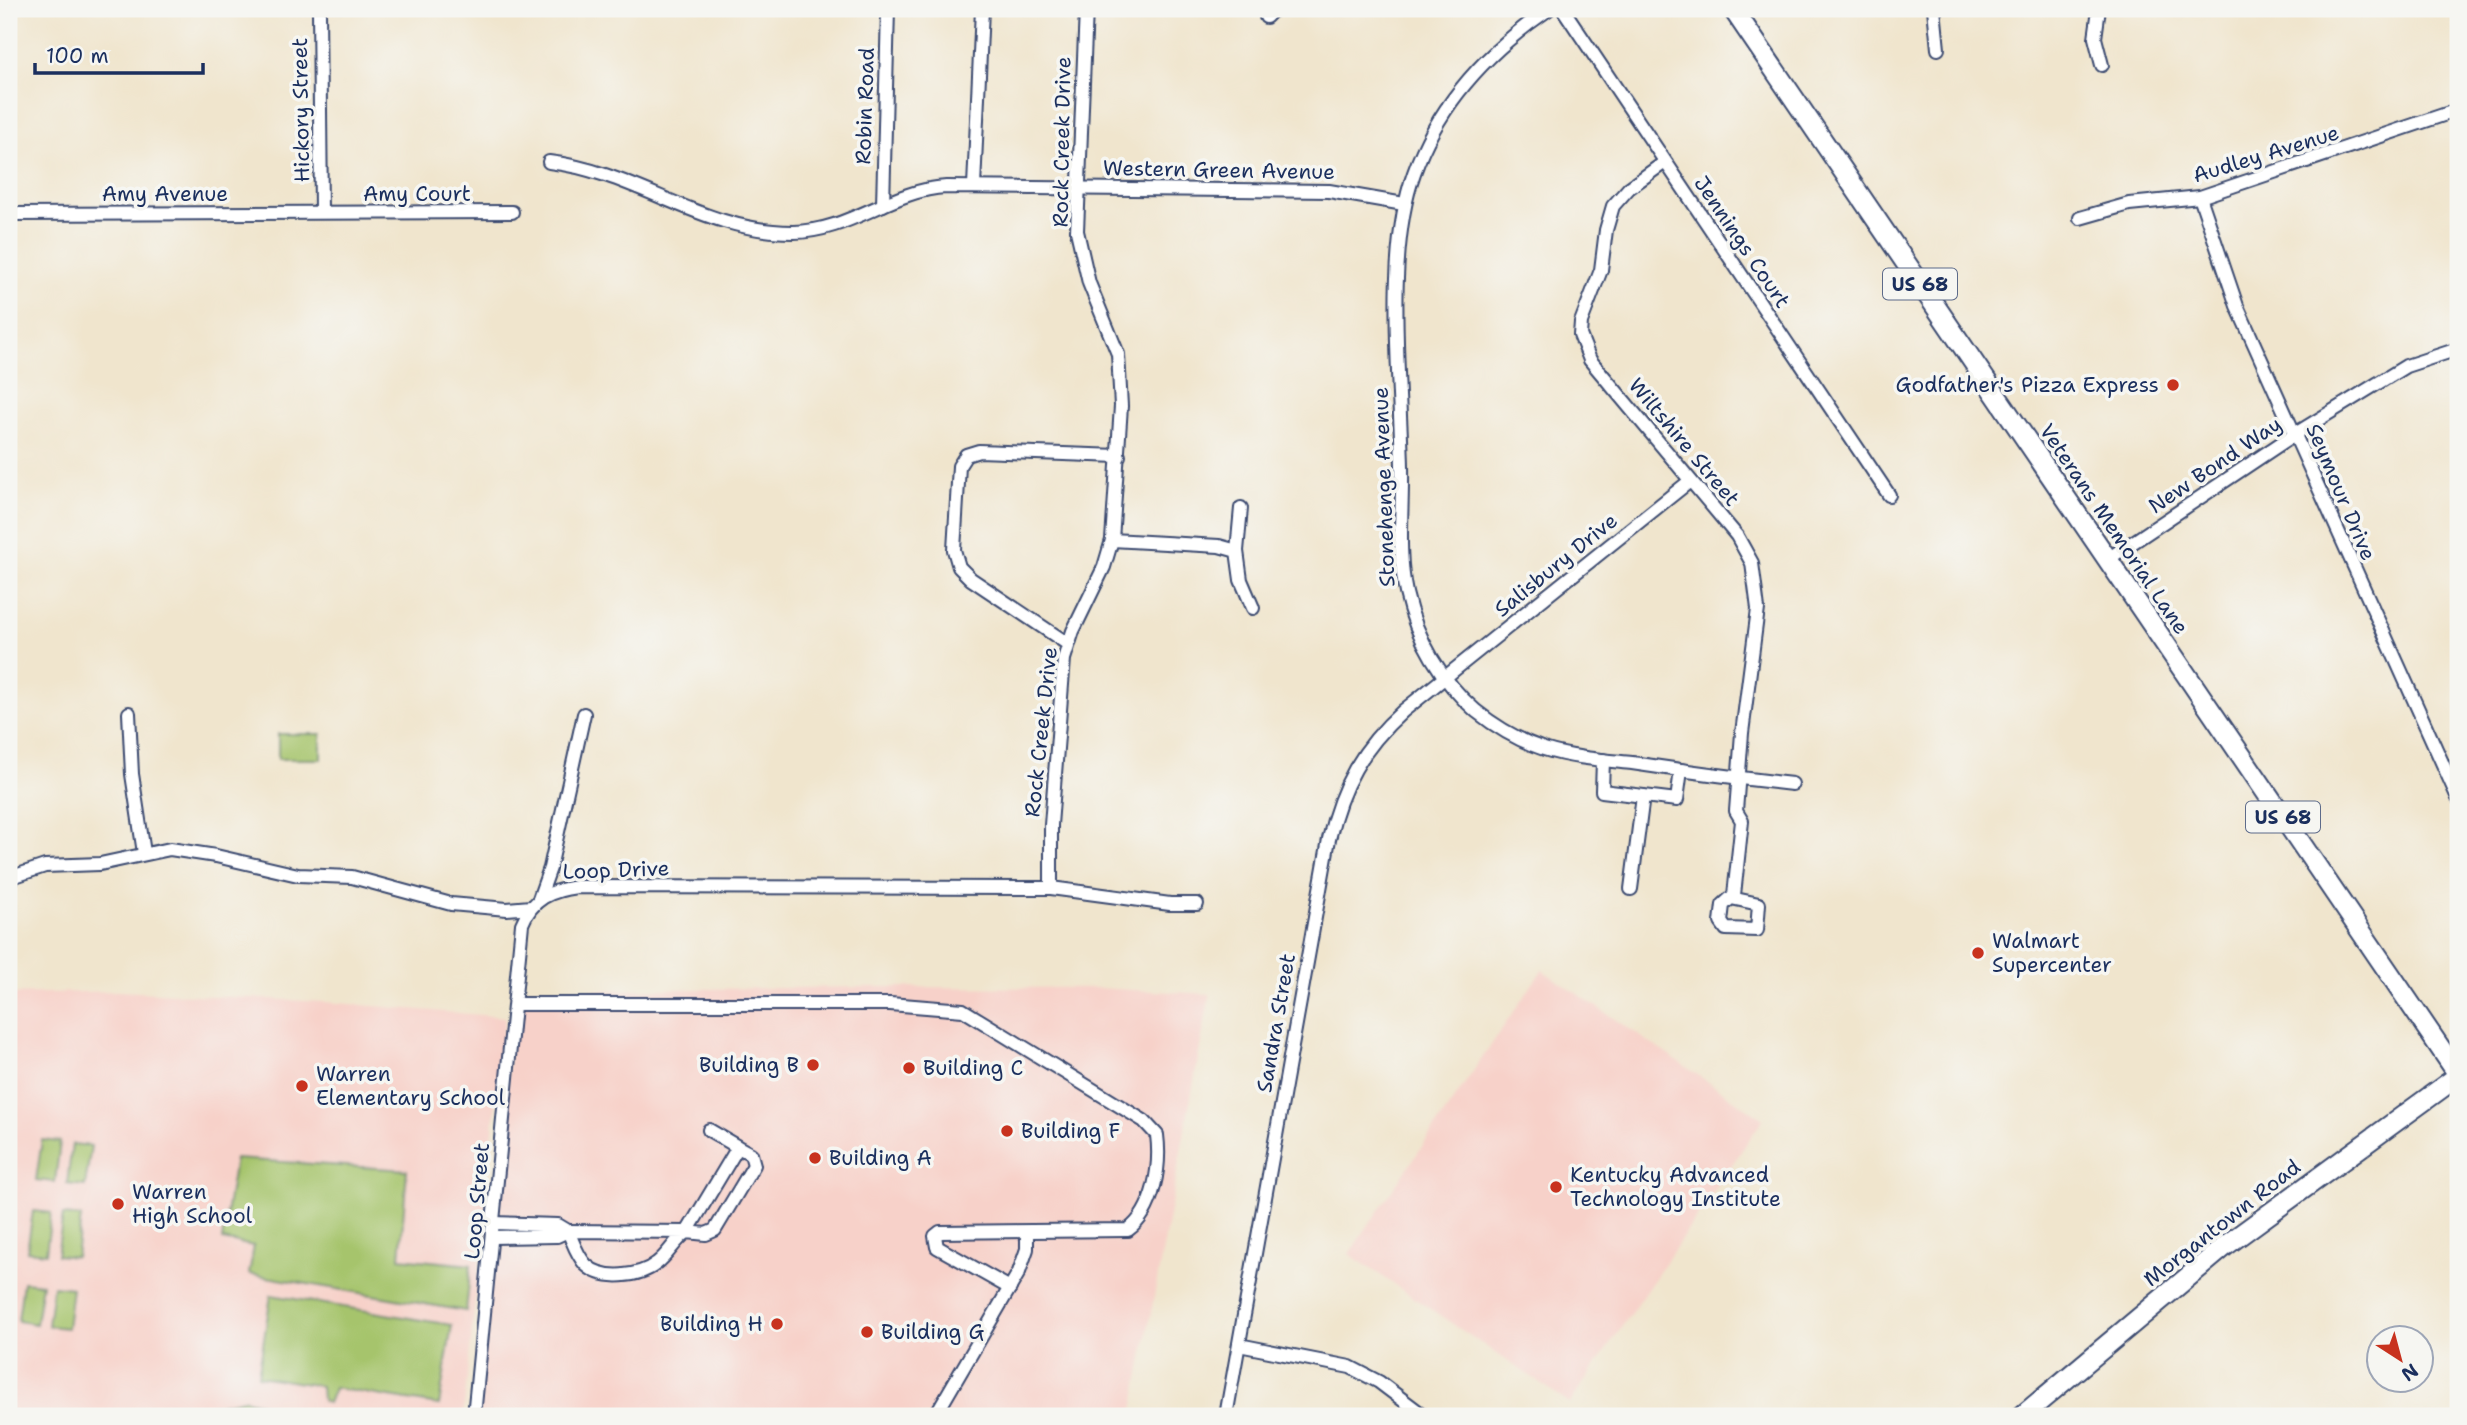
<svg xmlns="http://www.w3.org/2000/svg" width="2467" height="1425" font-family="'Shantell Sans',sans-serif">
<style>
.built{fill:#f7d1c9}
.green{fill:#a6c46c;stroke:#607a65;stroke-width:2}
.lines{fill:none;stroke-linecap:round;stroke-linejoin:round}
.minor-casing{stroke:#3b4a6f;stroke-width:16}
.primary-casing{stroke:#3b4a6f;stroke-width:23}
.minor{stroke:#fff;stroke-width:12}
.primary{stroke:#fff;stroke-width:19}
.poi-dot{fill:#c8321e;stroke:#f6f6f2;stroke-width:2.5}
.labels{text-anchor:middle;stroke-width:7;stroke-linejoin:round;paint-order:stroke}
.shield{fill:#f6f6f2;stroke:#5d6b8a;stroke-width:2}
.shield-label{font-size:19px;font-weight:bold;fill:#1b2f5e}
.street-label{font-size:21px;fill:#1b2f5e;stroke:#f6f6f2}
.poi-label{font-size:21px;fill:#1b2f5e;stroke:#f6f6f2;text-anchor:start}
</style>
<rect width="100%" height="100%" fill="#f6f6f2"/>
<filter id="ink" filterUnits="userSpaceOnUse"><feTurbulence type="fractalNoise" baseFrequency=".0143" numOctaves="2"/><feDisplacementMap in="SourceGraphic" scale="14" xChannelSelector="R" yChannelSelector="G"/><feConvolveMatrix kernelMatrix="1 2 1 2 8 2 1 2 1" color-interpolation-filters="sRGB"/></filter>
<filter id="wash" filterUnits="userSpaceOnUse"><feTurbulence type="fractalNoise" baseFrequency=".00686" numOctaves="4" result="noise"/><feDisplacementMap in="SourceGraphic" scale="28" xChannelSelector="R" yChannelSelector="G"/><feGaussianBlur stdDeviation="1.57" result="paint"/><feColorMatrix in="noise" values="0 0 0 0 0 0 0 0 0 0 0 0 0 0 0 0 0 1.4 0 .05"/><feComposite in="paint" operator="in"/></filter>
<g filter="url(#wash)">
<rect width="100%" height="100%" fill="#f0e5cd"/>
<g class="built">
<path d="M1542 970 1763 1119 1570 1403 1349 1254Z"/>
<path d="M874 987 1095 988 1210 994 1132 1416H475L516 991Z"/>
<path d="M118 991 325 1002 505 1017 463 1416H9V994Z"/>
</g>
<g class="green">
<rect x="278" y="734" width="43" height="25"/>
<path d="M42 1140 60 1142 55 1182 36 1180Z"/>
<path d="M72 1144 91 1146 85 1186 67 1184Z"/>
<path d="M235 1159 407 1170 400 1258 471 1265 466 1311 249 1274 254 1246 222 1240Z"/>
<path d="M33 1211 51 1213 46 1253 27 1251Z"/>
<path d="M63 1215 81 1217 76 1257 57 1255Z"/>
<path d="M23 1282 42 1284 36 1324 18 1321Z"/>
<path d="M53 1286 72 1288 67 1328 48 1326Z"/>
<path d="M271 1295 452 1325 439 1405 334 1388 328 1403 322 1401 321 1386 258 1376Z"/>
<path d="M243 1399 310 1416H198L213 1406Z"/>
</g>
</g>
<g filter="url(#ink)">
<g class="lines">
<g class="minor-casing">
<g id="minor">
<path d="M319 9 321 211"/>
<path d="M1549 9C1489 50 1439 102 1414 173 1385 254 1400 378 1402 466 1403 508 1397 551 1406 593 1416 638 1442 682 1476 711 1496 727 1520 741 1544 749 1572 758 1603 760 1632 763 1685 771 1738 778 1792 784"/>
<path d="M1563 9 1889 495"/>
<path d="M1934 9 1938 49"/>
<path d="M2099 9 2095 38 2102 65"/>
<path d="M1266 17 1274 9"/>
<path d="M549 162C637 172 702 232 793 232 849 232 891 190 946 187L1329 191 1404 204"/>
<path d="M1665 162 1629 188 1613 206 1606 230 1601 270 1581 322 1580 335 1590 360 1737 536 1752 563 1758 609 1742 733 1736 811 1742 821 1734 895 1723 905 1721 922 1726 929 1757 930 1759 904 1731 898"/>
<path d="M974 186 982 9"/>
<path d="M2200 197 2237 306 2458 798"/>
<path d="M883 205 888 9"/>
<path d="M9 214 512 212"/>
<path d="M2080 218 2129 204 2200 197 2458 110"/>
<path d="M1112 540 1219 546 1237 551 1241 580 1253 608"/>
<path d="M1237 551 1241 508"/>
<path d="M2108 559 2295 434 2406 366 2458 349"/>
<path d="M1068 644 971 579 959 567 954 550 959 466 966 455 979 451 1119 456"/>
<path d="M129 713 132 774 144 853"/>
<path d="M1603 760 1602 791 1677 800 1681 770"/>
<path d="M9 878 45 866 100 864 170 849 216 856 298 875 352 877 451 904 507 909 531 907"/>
<path d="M1051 888V825L1064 659 1073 631 1104 567 1112 540 1121 406 1118 354 1089 283 1077 231 1086 9"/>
<path d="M1631 889 1643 796"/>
<path d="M539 899 550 868 584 714"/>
<path d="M515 1004H890L963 1010 1144 1121 1157 1135C1161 1166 1154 1211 1128 1230L940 1232 935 1236 937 1247 1010 1288"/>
<path d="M709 1130 738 1147 687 1232 568 1231C573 1242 577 1256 586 1265 603 1281 640 1277 657 1263 669 1254 674 1241 687 1232L706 1234 715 1230 754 1165 751 1154 738 1147"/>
<path d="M493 1237 557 1236 568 1231 558 1225 494 1223"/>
<path d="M1239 1345 1350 1367 1379 1382 1424 1416"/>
<path d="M474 1416 522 924C532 899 551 890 577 887L1051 888 1170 904H1197"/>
<path d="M935 1416 1019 1272 1027 1249V1233"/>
<path d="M1226 1416 1329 839C1341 786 1362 748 1403 711L1690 481"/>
</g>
</g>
<g class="primary-casing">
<g id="primary">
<path d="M1733 9 2458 1074"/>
<path d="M2022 1416 2225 1246 2458 1076"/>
</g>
</g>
<use href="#minor" class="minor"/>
<use href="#primary" class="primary"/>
</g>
</g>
<g class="poi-dot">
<circle cx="2173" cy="385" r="7"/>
<circle cx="1978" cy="953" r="7"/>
<circle cx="813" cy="1065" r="7"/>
<circle cx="909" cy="1068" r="7"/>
<circle cx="302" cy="1086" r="7"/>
<circle cx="1007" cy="1131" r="7"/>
<circle cx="815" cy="1158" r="7"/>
<circle cx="1556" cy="1187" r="7"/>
<circle cx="118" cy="1204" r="7"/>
<circle cx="777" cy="1324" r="7"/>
<circle cx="867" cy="1332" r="7"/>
</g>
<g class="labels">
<g class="shield">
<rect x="1883" y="268.5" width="74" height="31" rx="5"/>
<rect x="2246" y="801.5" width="74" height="31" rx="5"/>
</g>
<g class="shield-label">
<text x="1920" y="291">US 68</text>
<text x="2283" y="824">US 68</text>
</g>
<g class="street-label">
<text transform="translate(865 106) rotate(-88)" y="7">Robin Road</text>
<text transform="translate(301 110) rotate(-91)" y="7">Hickory Street</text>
<text transform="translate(1062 142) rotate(-89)" y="7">Rock Creek Drive</text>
<text transform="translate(2266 154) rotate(-17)" y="7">Audley Avenue</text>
<text transform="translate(1219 170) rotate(1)" y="7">Western Green Avenue</text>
<text x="165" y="201">Amy Avenue</text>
<text x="417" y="201">Amy Court</text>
<text transform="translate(1742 242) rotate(56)" y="7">Jennings Court</text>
<text transform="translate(1684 442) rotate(50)" y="7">Wiltshire Street</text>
<text transform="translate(2215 465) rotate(-34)" y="7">New Bond Way</text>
<text transform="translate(1384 487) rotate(-92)" y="7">Stonehenge Avenue</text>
<text transform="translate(2341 492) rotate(67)" y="7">Seymour Drive</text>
<text transform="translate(2114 529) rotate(56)" y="7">Veterans Memorial Lane</text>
<text transform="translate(1556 565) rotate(-39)" y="7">Salisbury Drive</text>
<text transform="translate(1041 732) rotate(-84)" y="7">Rock Creek Drive</text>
<text transform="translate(616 870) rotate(-2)" y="7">Loop Drive</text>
<text transform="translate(1276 1023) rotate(-80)" y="7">Sandra Street</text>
<text transform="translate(477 1201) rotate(-85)" y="7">Loop Street</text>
<text transform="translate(2222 1223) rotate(-38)" y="7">Morgantown Road</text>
</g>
<g class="poi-label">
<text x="2159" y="392" text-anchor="end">Godfather's Pizza Express</text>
<text x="1992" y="948">Walmart<tspan x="1992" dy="24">Supercenter</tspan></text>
<text x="799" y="1072" text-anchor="end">Building B</text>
<text x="923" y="1075">Building C</text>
<text x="316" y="1081">Warren<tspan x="316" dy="24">Elementary School</tspan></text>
<text x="1021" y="1138">Building F</text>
<text x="829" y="1165">Building A</text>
<text x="1570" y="1182">Kentucky Advanced<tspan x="1570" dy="24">Technology Institute</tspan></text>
<text x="132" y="1199">Warren<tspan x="132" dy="24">High School</tspan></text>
<text x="763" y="1331" text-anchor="end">Building H</text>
<text x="881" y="1339">Building G</text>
</g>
</g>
<rect width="2467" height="1425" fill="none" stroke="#f6f6f2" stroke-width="35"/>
<g transform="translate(2400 1359) rotate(144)"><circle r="33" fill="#f6f6f2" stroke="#9ea6b7" stroke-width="2"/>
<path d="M0-5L12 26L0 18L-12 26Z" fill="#c8321e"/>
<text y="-10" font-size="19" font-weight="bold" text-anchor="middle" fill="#1b2f5e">N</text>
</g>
<path d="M35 63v10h168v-10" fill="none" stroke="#1b2f5e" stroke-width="3.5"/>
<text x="46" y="63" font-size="21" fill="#1b2f5e" stroke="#f6f6f2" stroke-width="5" paint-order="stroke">100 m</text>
</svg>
